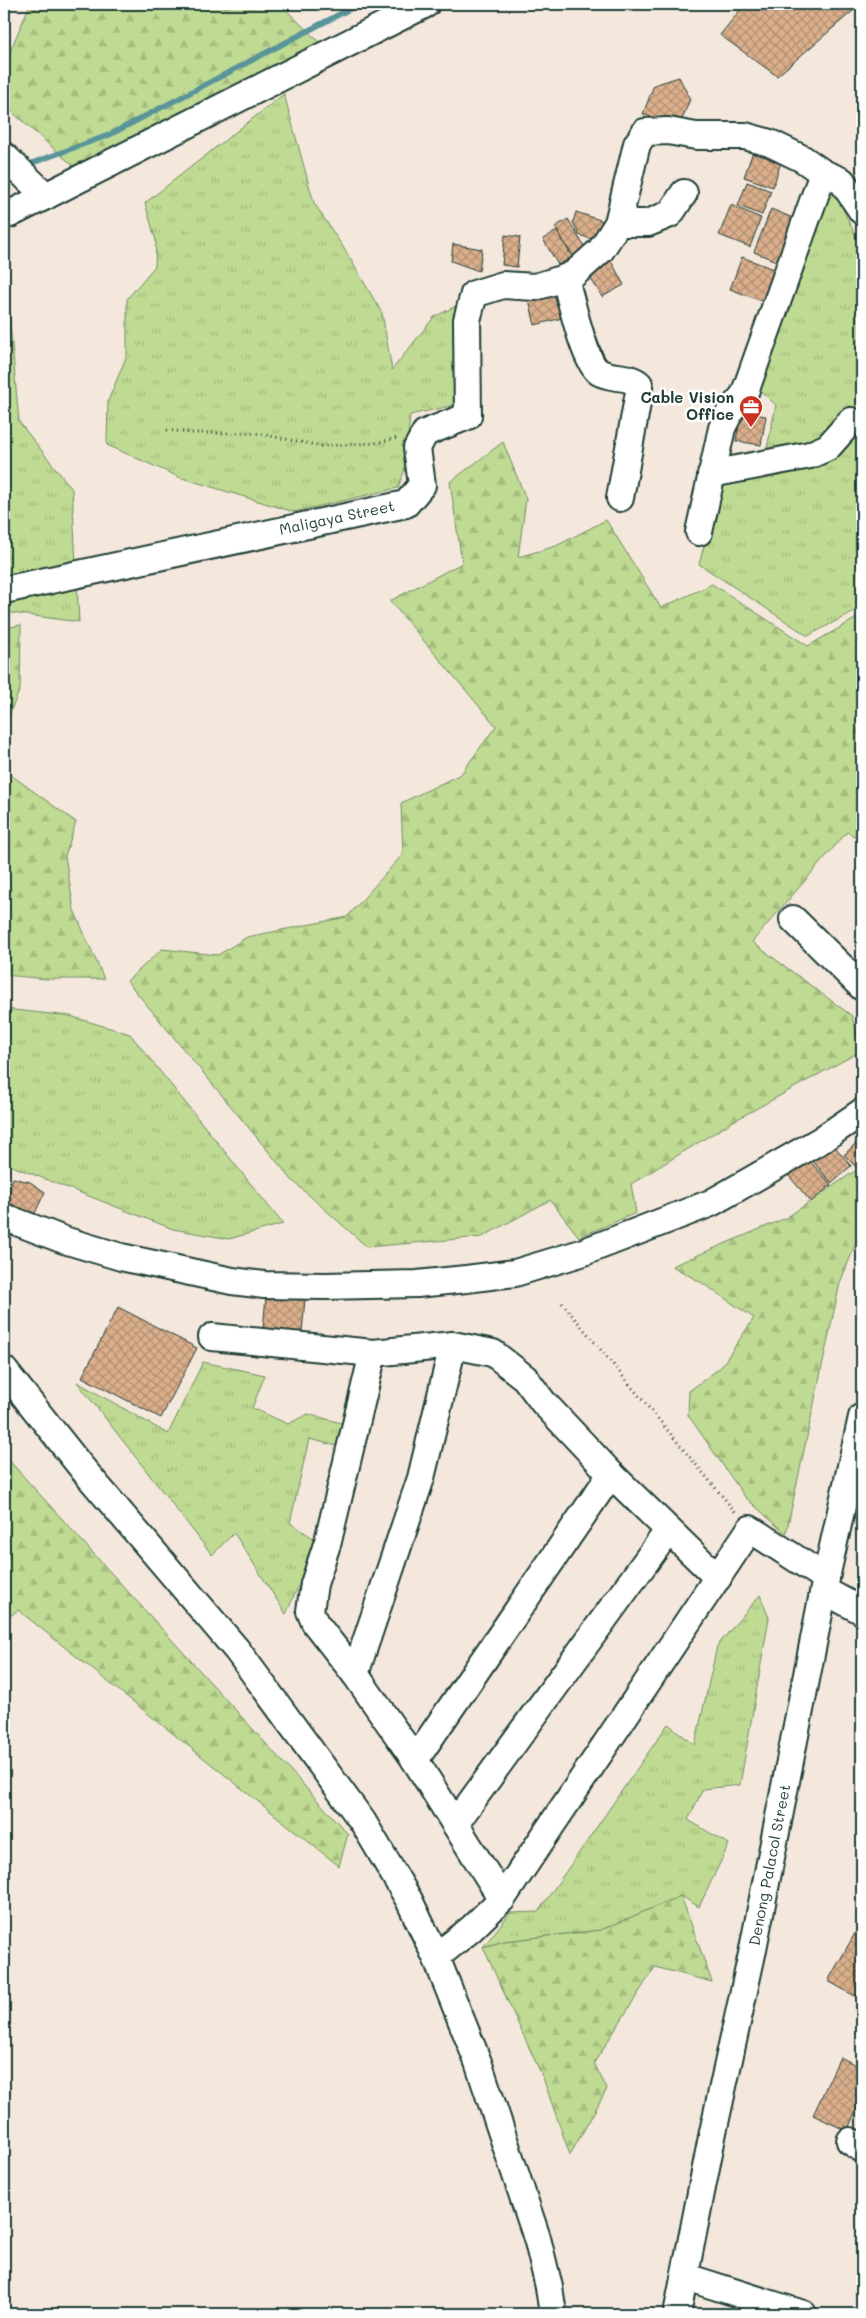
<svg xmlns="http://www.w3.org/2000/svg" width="866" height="2318" font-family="Mali,sans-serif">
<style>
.grass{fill:url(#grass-tufts);stroke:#6f8c63}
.forest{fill:url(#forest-firs);stroke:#6f8c63}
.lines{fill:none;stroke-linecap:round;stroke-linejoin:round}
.stream{stroke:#599499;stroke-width:5.5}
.building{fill:url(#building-cross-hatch);stroke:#1f3d34}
.minor-casing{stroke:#1f3d34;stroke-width:30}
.path{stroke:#1f3d34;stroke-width:3;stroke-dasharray:1 4;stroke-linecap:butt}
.minor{stroke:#fff;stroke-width:26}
.labels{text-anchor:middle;stroke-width:5;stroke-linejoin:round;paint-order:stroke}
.poi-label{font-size:15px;font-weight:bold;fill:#1f3d34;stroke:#fff;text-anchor:end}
.street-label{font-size:15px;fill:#1f3d34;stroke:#fff}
</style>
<defs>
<pattern id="grass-tufts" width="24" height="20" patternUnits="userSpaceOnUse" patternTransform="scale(1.25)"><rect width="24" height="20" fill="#bfda92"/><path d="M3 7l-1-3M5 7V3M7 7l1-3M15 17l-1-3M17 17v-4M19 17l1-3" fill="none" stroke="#a4bc7e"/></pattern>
<pattern id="forest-firs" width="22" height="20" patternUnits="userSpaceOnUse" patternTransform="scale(1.25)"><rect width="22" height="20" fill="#bfda92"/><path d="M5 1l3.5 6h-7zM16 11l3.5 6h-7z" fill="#a4bc7e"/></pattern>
<pattern id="building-cross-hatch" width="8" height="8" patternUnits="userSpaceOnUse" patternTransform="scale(1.25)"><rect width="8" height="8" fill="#dbaf8c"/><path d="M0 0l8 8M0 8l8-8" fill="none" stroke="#b19073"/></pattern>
</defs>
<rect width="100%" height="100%" fill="#f4e7dc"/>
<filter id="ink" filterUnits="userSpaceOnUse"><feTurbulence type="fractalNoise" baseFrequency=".02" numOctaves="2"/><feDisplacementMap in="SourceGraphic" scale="10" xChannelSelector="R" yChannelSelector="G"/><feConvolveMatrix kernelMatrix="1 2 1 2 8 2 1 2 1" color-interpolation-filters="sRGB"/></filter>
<g filter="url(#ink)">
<g class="grass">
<path d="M284 94 314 203 345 250 382 313 392 370 434 317 456 306 459 404 410 415 405 469 398 488 294 512 179 477 107 445 108 401 127 355V299L155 266 156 241 145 203Z"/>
<path d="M830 192 840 203 862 249V607L808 636 699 564 722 483 761 477 776 405 759 390Z"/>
<path d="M4 288H7L19 422 72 489 79 622 4 612Z"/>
<path d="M4 1009 70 1016 130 1034 283 1224 229 1239 173 1229 4 1163Z"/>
<path d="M203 1362 265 1375 252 1408 288 1424 308 1414 345 1424 341 1447 309 1439 290 1523 318 1541 286 1614 234 1533 212 1555 77 1382 168 1434Z"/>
<path d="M760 1595 769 1618 740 1785 703 1789 688 1820 729 1844 699 1907 681 1896 601 1930 505 1941 483 1947 510 1913 538 1912 668 1724 695 1745 717 1646Z"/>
</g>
<g class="forest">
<path d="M30 4H280L320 43 77 169 4 105V66Z"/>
<path d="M4 183 9 187 6 276 4 277Z"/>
<path d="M503 442 526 499 518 557 556 546 606 520 661 608 712 584 808 646 862 615V840L847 832 752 942 852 1016 861 1051 732 1122 631 1184 636 1213 579 1237 550 1200 482 1237 367 1247 292 1180 127 981 162 949 218 955 247 937 347 917 403 854 401 803 461 774 496 726 390 601 462 563 450 482Z"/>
<path d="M21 625 20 689 4 727V628Z"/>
<path d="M4 770 76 822 65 856 74 910 104 979H48L4 975Z"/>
<path d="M862 1168V1228L840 1283 786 1534 745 1497 688 1415 689 1391 721 1367 754 1318 702 1283 672 1266 786 1218 852 1173Z"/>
<path d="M4 1455 348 1834 339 1866 18 1610 4 1621Z"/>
<path d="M681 1896 712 1982 655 1967 594 2063 607 2089 570 2155 543 2078 483 1947 505 1941 601 1930Z"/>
</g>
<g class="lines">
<path class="stream" d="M24 166 109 135 359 4"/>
</g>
<g class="building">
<path d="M745 4H861L777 76 720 35Z"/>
<path d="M679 77 690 99 679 127 643 114 654 85Z"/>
<path d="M756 143 781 162 773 187 744 177Z"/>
<path d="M747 182 771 191 762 215 738 206Z"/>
<path d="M731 205 761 218 750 247 719 235Z"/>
<path d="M771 209 798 220 781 263 754 252Z"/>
<path d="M576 212 609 223 603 243 579 235 573 222Z"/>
<path d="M568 219 587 251 574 258 555 227Z"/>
<path d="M557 231 572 257 558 265 543 239Z"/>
<path d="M505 235 520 237 517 267 502 265Z"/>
<path d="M453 244 482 249 479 271 451 261Z"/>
<path d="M742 257 776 270 764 302 730 289Z"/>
<path d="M610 259 624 285 602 297 587 272Z"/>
<path d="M558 284 566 317 535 325 527 292Z"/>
<path d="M741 412 766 416 761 445 736 441Z"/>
<path d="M861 1138 862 1169 860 1171 844 1155Z"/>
<path d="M831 1142 851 1166 831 1183 811 1159Z"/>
<path d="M808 1159 831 1185 811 1202 789 1176Z"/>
<path d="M13 1178 30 1182 45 1192 33 1217 5 1204Z"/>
<path d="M267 1286 306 1287 301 1344 262 1340Z"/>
<path d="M118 1307 197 1348 161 1418 82 1377Z"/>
<path d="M862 1921V2000L828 1981Z"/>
<path d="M840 2057 862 2068V2098L847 2131 813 2115Z"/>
</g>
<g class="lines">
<g class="minor-casing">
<g id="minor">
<path d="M4 156 46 196"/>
<path d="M4 215 10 214 426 4"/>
<path d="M618 223H648L670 214 684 193"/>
<path d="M565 278C570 296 585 364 599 372 611 379 628 375 639 384V392L620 498"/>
<path d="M711 474 810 455 828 447 851 421"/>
<path d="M699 532 722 428 731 410 744 395 823 173"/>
<path d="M4 590 406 504 422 485 417 448 425 433 468 416 467 320 474 294 503 285 535 287 565 278 574 274 601 250 618 223 637 144 645 132 668 131 696 136H745L770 143 803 159 823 173 842 181 862 211"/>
<path d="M793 919 862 987"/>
<path d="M4 1217 64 1240 121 1257 232 1281 264 1285 324 1286 417 1284 466 1279 515 1273 581 1253 711 1203 821 1140 862 1112"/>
<path d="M212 1337 373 1353 453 1345 493 1353 525 1378 543 1402 611 1474 718 1578"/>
<path d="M373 1353 328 1541 314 1584 310 1611 315 1623 355 1674 415 1760 502 1899"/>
<path d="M4 1370 82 1468 237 1650 363 1822 409 1900 436 1957 478 2062 537 2238 549 2287 553 2314"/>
<path d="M825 1591 862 1611"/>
<path d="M355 1674 421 1478 453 1345"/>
<path d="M415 1760 611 1474"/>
<path d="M455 1824 668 1531"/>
<path d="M436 1957 471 1929 502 1899 750 1529 826 1578"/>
<path d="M850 2141 862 2149"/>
<path d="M686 2277 803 2314"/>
<path d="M677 2314 713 2132 752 1954 826 1578 862 1417"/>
</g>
</g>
<g class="path">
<path d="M167 430 191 433H255L321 446 375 443 398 438"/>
<path d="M562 1303 737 1514"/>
</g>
<use href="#minor" class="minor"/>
</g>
</g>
<defs>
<g id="office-pin" transform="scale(1.25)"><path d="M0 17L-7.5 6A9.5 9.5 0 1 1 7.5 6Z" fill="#c8321e" stroke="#fff"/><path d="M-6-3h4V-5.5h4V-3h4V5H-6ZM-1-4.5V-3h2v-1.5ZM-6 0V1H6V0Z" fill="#fff"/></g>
</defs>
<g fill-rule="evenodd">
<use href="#office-pin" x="751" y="407"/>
</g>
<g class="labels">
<g class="poi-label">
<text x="734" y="403">Cable Vision<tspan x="734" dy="17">Office</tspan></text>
</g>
<g class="street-label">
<text transform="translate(337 518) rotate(-12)" y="5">Maligaya Street</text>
<text transform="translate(770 1865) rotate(-79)" y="5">Denong Palacol Street</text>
</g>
</g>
<rect width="866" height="2318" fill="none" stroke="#fff" stroke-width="20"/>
<rect x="10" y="10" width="846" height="2298" fill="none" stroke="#1f3d34" stroke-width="2" filter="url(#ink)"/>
</svg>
